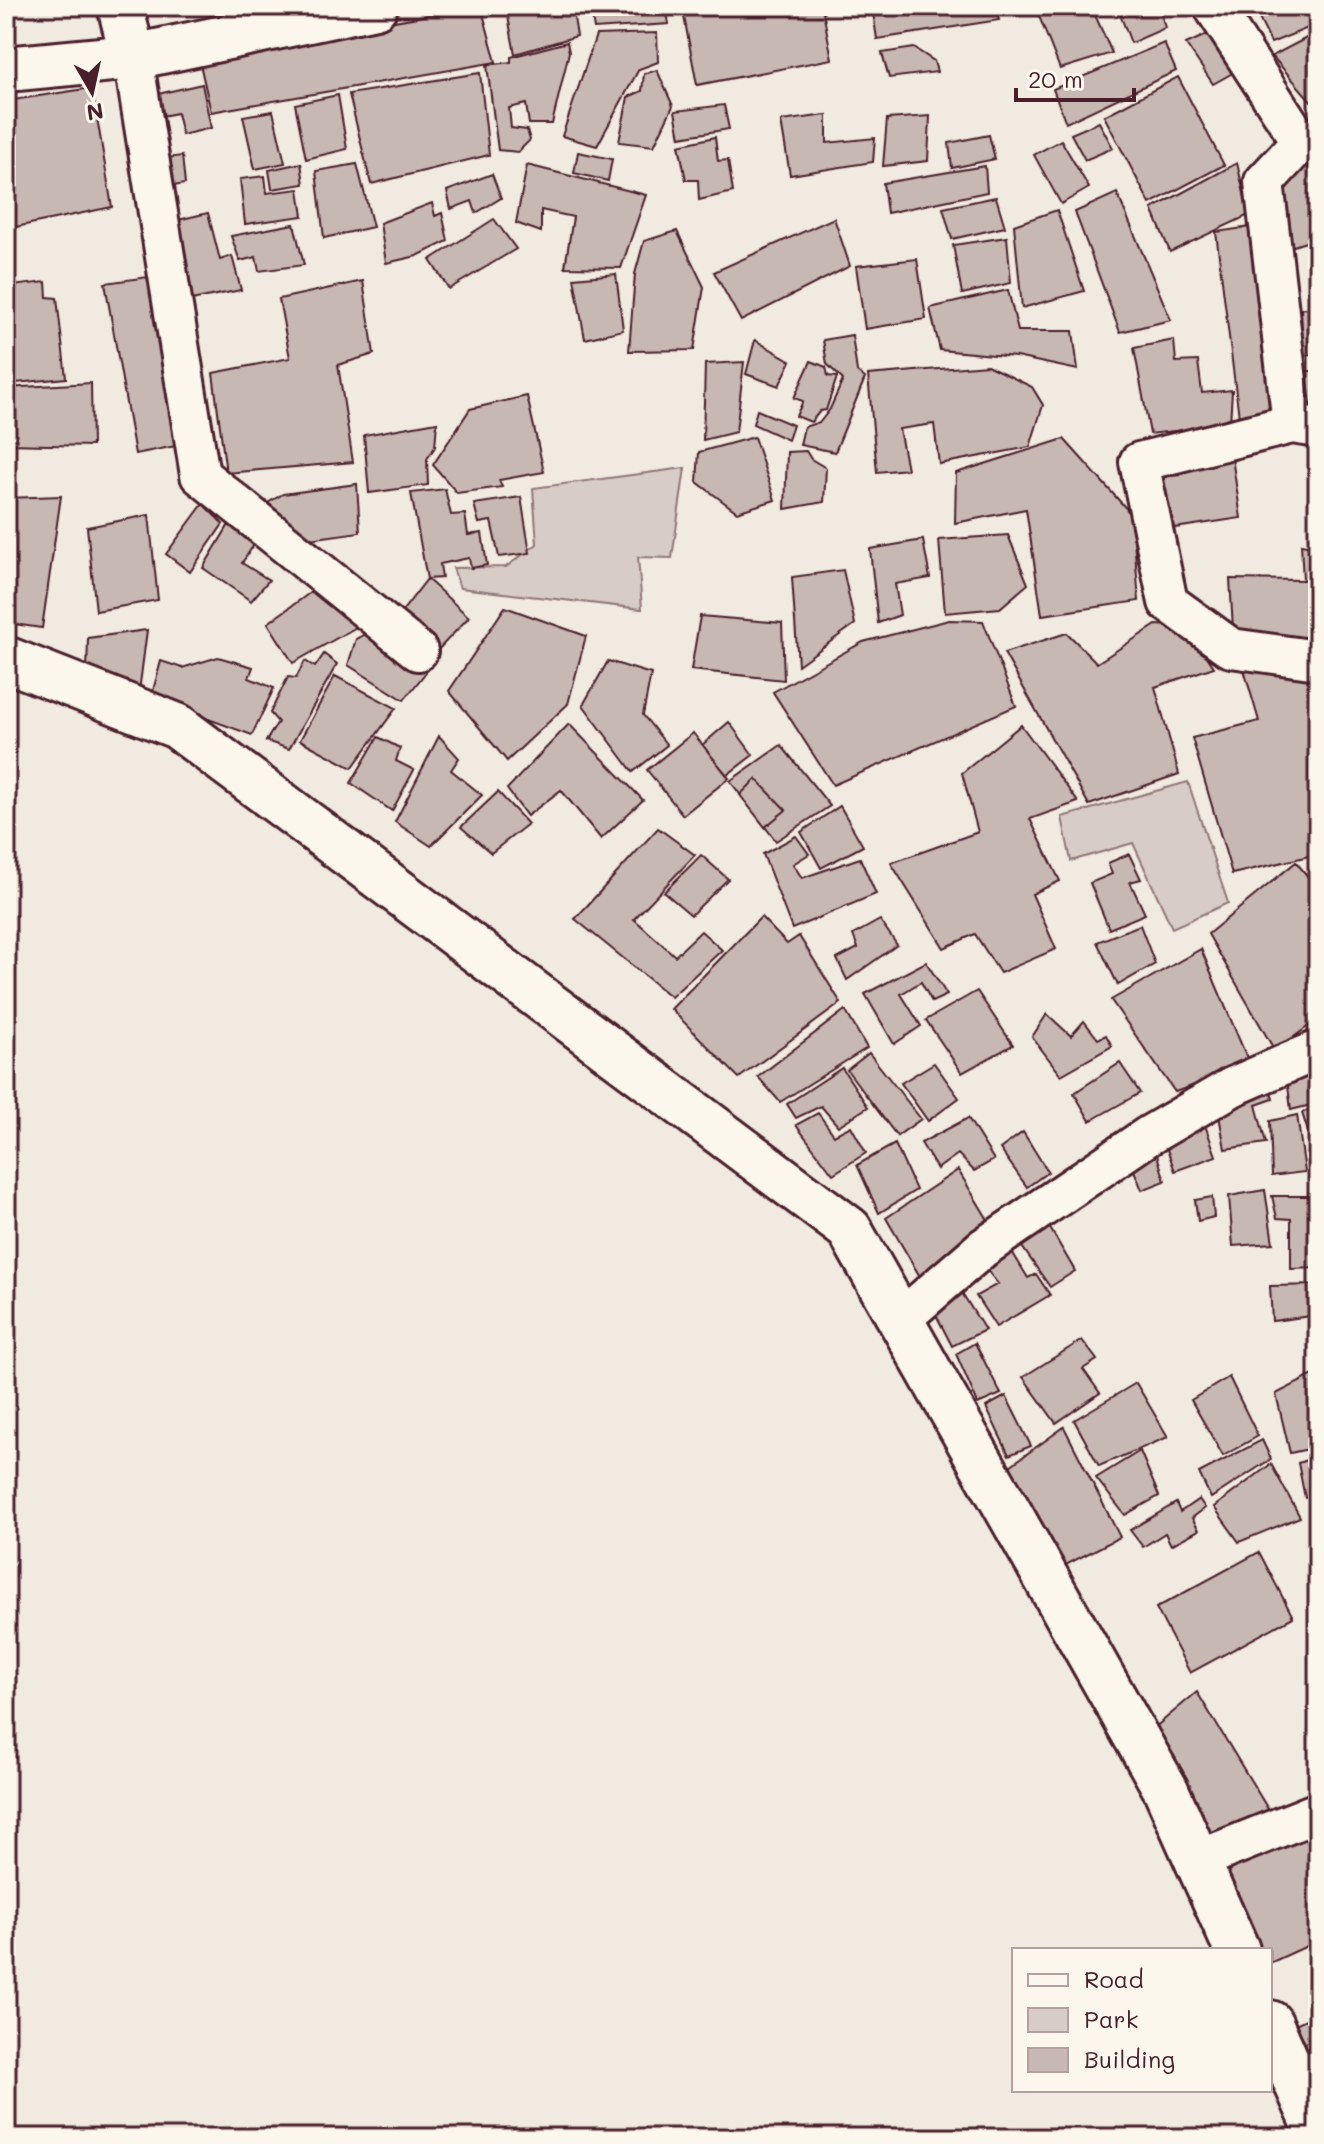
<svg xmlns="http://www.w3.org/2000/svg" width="1324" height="2144" font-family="Mali,sans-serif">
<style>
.green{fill:#d8ccc6;stroke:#917678;stroke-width:2}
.building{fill:#c8b8b3;stroke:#4a1f2b;stroke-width:2}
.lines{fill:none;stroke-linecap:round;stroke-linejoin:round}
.street-casing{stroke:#4a1f2b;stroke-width:44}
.secondary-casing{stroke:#4a1f2b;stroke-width:50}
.street{stroke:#fbf7ec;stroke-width:38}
.secondary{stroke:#fbf7ec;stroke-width:44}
</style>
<rect width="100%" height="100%" fill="#f0eae0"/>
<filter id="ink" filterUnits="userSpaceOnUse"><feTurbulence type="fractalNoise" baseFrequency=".0125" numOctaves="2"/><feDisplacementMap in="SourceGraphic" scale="16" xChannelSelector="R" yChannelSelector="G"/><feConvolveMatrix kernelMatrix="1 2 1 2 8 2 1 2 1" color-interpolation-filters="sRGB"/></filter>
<g filter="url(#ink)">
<g class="green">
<path d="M685 468 672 558 638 557 642 609 460 588 453 568 506 567 537 544 533 488Z"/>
<path d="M1188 782 1228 903 1172 928 1133 843 1071 861 1062 817Z"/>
</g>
<g class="building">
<path d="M481 6 496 62 211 112 198 55Z"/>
<path d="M506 6H572L577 36 515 54Z"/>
<path d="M590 6H666L669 24 594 29Z"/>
<path d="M682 6H822L832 59 697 85Z"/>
<path d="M872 6H996L999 20 877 39Z"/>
<path d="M1035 6H1091L1112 53 1060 69Z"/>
<path d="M1125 6H1159L1165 28 1131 43 1118 9Z"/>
<path d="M1253 6H1318V24L1271 43Z"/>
<path d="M1224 27 1245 66 1213 84 1186 44Z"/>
<path d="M1318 32V100L1311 101 1272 56Z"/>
<path d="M657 33 658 62 639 69 597 146 562 136 596 35Z"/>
<path d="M567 42 569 52 552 124H529L526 104 509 108 511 128 527 130 530 140 518 152 498 150 487 65 511 62V57Z"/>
<path d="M1164 43 1176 71 1066 123 1053 89Z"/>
<path d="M914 48 934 61 937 72 889 78 882 53Z"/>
<path d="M657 70 673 106 654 146 619 142 628 97 642 91 644 74Z"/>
<path d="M480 73 489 155 371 184 349 94Z"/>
<path d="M1178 77 1224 165 1150 204 1104 116Z"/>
<path d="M202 84 211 128 182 135 177 113 152 118 149 96Z"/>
<path d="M92 88 112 207 6 229V101Z"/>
<path d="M338 95 347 149 306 159 295 104Z"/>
<path d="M724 105 729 129 680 137 675 111Z"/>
<path d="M273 111 285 163 255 169 243 116Z"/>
<path d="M827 115V143L875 138 873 162 790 175 781 121Z"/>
<path d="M930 116 928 161 883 166 887 119Z"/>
<path d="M1099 122 1113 148 1085 160 1071 134Z"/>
<path d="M989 135 995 159 952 168 949 143Z"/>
<path d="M715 137 718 161 728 160 733 192 699 200 698 180H686L679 145Z"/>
<path d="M1061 140 1089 188 1061 204 1034 155Z"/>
<path d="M1318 143V238L1278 251 1279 178Z"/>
<path d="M578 152 612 159 608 181 574 173Z"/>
<path d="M182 156 185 184 161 188 157 159Z"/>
<path d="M301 163 304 184 272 189 269 170Z"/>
<path d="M1237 163 1249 215 1170 252 1152 209Z"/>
<path d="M357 164 373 227 324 238 316 171Z"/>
<path d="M527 165 646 195 621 268 565 267 573 217 541 210V232L516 223Z"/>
<path d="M985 166 987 192 887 213 883 183Z"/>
<path d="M492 174 501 198 476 213 472 201 451 209 447 191Z"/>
<path d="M265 176 267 193 299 189 303 216 245 224 240 179Z"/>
<path d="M1117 193 1171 320 1120 332 1075 212Z"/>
<path d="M996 197 1005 227 952 239 943 208Z"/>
<path d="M432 203 435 216 442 213 448 241 417 256 386 263 380 223Z"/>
<path d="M1057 210 1084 291 1022 308 1014 225Z"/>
<path d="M208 213 220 260 232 256 241 290 186 301 165 223Z"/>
<path d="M834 218 850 266 741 321 714 272Z"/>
<path d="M494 219 516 249 449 289 430 260Z"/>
<path d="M294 224 304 265 259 271 256 257 240 261 231 236Z"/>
<path d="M1265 225 1279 415 1239 417 1216 232Z"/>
<path d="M677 231 704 287 694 350 629 351 635 274 644 241Z"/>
<path d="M1007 237 1011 283 962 294 953 245Z"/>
<path d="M917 259 926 319 865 329 856 266Z"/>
<path d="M616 274 623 330 585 339 574 278Z"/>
<path d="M148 277 186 444 135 454 105 283Z"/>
<path d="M363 281 374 354 338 365 353 462 226 473 213 373 290 358 279 299Z"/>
<path d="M46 282 47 297 57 298 66 378 6 384V299L14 298 11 286Z"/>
<path d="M1008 290 1018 331H1073L1078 370 1016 357 940 350 930 308Z"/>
<path d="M1301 308 1318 309V355H1303Z"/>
<path d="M852 335 857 372 865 378 835 452 800 445 804 427 820 422 830 409 843 380 827 364 823 340Z"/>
<path d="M755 340 791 361 779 386 746 374Z"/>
<path d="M1174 340 1176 362 1198 361 1202 393 1232 390 1230 424 1150 434 1134 348Z"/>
<path d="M811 361 826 367 828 376 837 377 826 410 820 411 811 422 796 416 803 401 794 398Z"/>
<path d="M744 362 736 432 703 440 705 364Z"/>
<path d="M987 365 1032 387 1043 405 1030 447 939 464 934 424 899 429 907 469 877 472 868 375Z"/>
<path d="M1295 371H1318V424L1298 419Z"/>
<path d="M91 383 92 446 6 444V388Z"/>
<path d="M527 396 544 472 499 480 502 487 457 493 433 465 470 409Z"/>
<path d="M757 410 793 425 788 440 753 424Z"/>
<path d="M437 422 435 447 427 459 428 485 369 493 364 435Z"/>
<path d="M1316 433H1318V538H1314Z"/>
<path d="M754 437 775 500 737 512 697 482 699 452Z"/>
<path d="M1064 439 1132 515 1139 601 1042 615 1026 509 955 523 956 473Z"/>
<path d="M1230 444 1241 518 1161 530 1151 478 1180 475 1177 461Z"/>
<path d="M806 451 811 459 826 468 824 502 785 509 787 452Z"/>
<path d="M357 484 360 532 295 541 254 511 283 494Z"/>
<path d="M445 489 451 515 465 514 468 535 482 533 487 565 471 568 469 558 440 564 442 578 427 579 411 493Z"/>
<path d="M61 496 42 628 6 623V498Z"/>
<path d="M521 497 530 553 499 557 491 521 479 523 474 504Z"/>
<path d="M203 504 223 524 190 572 166 554Z"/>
<path d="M149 515 158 600 96 611 87 527Z"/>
<path d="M230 523 257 540 242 563 269 580 251 601 203 568Z"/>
<path d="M1008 535 1028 584 1000 608 945 613 939 540Z"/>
<path d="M923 540 930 578 895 584 900 615 878 623 870 549Z"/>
<path d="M1301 544 1318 547V653L1234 645 1230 579 1303 580Z"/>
<path d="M843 570 855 624 798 665 792 577Z"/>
<path d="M427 579 469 617 437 651 394 622Z"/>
<path d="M318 587 358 626 293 663 268 623Z"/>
<path d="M505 607 586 636 568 704 507 761 449 691Z"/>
<path d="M700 616 782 623 784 680 691 670Z"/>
<path d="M949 620 983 621 1016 706 833 785 773 692 863 642Z"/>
<path d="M1156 625 1188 627 1214 667 1155 687 1179 774 1089 805 1004 653 1067 633 1097 663Z"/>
<path d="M147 630 139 692 87 673 88 638Z"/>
<path d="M373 630 430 667 404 700 348 665 356 639Z"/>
<path d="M324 654 337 664 289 749 266 741 278 722 270 713 288 677 296 678 305 661 315 667Z"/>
<path d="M218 657 253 667 249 678 274 688 252 735 151 698 161 661 182 668Z"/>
<path d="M608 661 651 674 643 715 667 745 633 772 583 705Z"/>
<path d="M1242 663 1318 675V854L1232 874 1192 738 1259 721Z"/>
<path d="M335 676 396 708 352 768 300 740Z"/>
<path d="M729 722 753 755 727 775 702 745Z"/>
<path d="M569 724 643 800 601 839 561 790 527 816 507 789Z"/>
<path d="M1021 725 1078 802 1030 819 1060 881 1032 894 1056 949 1000 973 975 934 944 948 891 863 978 832 962 773Z"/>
<path d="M693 733 729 778 683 815 647 770Z"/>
<path d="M439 736 459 758 451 770 482 795 431 846 395 822Z"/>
<path d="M378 737 400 748 396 761 414 770 392 811 351 783Z"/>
<path d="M781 745 830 806 776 841 730 781Z"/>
<path d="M756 779 786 810 765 827 740 795Z"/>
<path d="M498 792 528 824 491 853 461 827Z"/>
<path d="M840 806 863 846 821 868 801 832Z"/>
<path d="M658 828 695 855 634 919 675 956 701 931 722 950 671 997 575 919Z"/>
<path d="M796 836 809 854 793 864 802 878 860 858 876 894 792 929 763 854Z"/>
<path d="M1129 854 1141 879 1130 882 1145 914 1109 929 1090 883 1112 874 1108 863Z"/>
<path d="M701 855 728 879 691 915 664 892Z"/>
<path d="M1296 862 1318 889V1019L1275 1051 1208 934Z"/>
<path d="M761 917 787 944 799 936 841 1003 739 1078 671 1009Z"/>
<path d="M880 920 897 945 847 980 837 959 858 948 853 935Z"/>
<path d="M1140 925 1155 964 1118 985 1097 942Z"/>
<path d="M1201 949 1250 1065 1175 1092 1111 1000Z"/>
<path d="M926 962 947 995 932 1002 921 982 901 994 921 1026 894 1044 865 994Z"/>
<path d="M977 991 1013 1045 962 1073 926 1020Z"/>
<path d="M845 1010 867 1048 780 1102 758 1077Z"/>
<path d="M1047 1014 1071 1036 1084 1021 1098 1039 1106 1035 1112 1046 1061 1075 1032 1037Z"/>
<path d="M869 1053 921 1119 897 1136 847 1070Z"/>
<path d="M934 1063 959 1098 928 1121 901 1083Z"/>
<path d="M1120 1063 1140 1093 1090 1121 1074 1093Z"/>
<path d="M1315 1065 1318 1086 1308 1088 1311 1105 1291 1110 1286 1070Z"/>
<path d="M842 1068 868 1107 838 1126 821 1106 796 1118 787 1104Z"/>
<path d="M1268 1080 1273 1099 1256 1105 1266 1143 1225 1149 1217 1104Z"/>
<path d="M1318 1105V1162L1302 1113Z"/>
<path d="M1200 1111 1216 1156 1175 1171 1161 1133Z"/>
<path d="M818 1113 834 1135 851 1126 866 1153 833 1174 796 1125Z"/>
<path d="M1297 1115 1305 1172 1272 1176 1270 1121Z"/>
<path d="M968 1118 994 1160 974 1171 958 1154 937 1169 921 1143Z"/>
<path d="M1023 1132 1048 1172 1027 1187 1000 1149Z"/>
<path d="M1153 1142 1165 1181 1142 1190 1128 1156Z"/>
<path d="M895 1144 916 1190 879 1213 857 1165Z"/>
<path d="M958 1170 996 1233 922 1280 886 1218Z"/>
<path d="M1265 1190 1273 1243 1233 1246 1229 1196Z"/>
<path d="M1272 1196H1316L1318 1268 1291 1269V1219L1277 1218Z"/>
<path d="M1212 1197 1214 1217 1198 1221 1195 1200Z"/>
<path d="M1047 1223 1075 1271 1050 1287 1018 1241Z"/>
<path d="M1011 1250 1028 1278 1036 1274 1050 1295 996 1327 976 1296 998 1284 986 1269Z"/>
<path d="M1318 1285V1315L1272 1321 1270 1286Z"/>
<path d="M959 1288 985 1330 952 1346 932 1307Z"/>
<path d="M1082 1340 1097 1360 1083 1369 1100 1393 1056 1423 1023 1377Z"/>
<path d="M975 1343 1001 1394 978 1404 956 1354Z"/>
<path d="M1317 1373 1318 1447 1290 1453 1276 1394Z"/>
<path d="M1229 1377 1258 1436 1223 1456 1191 1400Z"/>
<path d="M1136 1383 1168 1437 1099 1466 1074 1420Z"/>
<path d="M1006 1396 1031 1446 1009 1455 986 1407Z"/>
<path d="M1064 1427 1120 1537 1060 1568 1010 1466Z"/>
<path d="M1262 1440 1271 1459 1211 1498 1199 1473Z"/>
<path d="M1140 1451 1159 1496 1125 1515 1096 1478Z"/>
<path d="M1318 1456V1493L1305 1498 1298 1463Z"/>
<path d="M1271 1464 1300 1517 1239 1542 1214 1507Z"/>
<path d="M1199 1499 1205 1508 1192 1518 1199 1530 1171 1545 1165 1533 1143 1547 1130 1530 1176 1503 1180 1512Z"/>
<path d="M1259 1552 1293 1617 1190 1673 1156 1608Z"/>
<path d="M1197 1692 1274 1819 1200 1852 1147 1734Z"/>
<path d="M1301 1829 1318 1863V1941L1270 1963V1950H1251L1207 1872Z"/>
<path d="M1318 2013V2068L1299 2076 1281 2031Z"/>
</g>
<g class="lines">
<g class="street-casing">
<g id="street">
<path d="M1213 6 1301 142 1264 182 1292 424"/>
<path d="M133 57 200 475 418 651"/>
<path d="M1318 428 1292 424 1139 462 1168 602 1231 648 1318 660"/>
<path d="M901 1319 983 1248 1148 1136 1232 1087 1318 1050"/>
<path d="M1198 1860 1318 1812"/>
</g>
</g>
<g class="secondary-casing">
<g id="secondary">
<path d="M120 6 133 57"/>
<path d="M6 69 133 57 375 6"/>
<path d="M6 659 177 726 849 1229 1166 1790 1237 1950"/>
<path d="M1270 2023 1318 2132"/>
</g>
</g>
<use href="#street" class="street"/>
<use href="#secondary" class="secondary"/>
</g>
</g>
<rect width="1324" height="2144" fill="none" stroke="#fbf7ec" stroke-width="32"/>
<rect x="16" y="16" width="1292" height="2112" fill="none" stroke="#4a1f2b" stroke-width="3" filter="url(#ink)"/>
<rect x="1012" y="1948" width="260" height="144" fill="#fbf7ec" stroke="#b4a19f" stroke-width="2"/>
<rect x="1028" y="1974" width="40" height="12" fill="#fbf7ec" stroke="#b4a19f" stroke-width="2"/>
<text x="1084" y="1988" font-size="24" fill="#4a1f2b">Road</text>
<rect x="1028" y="2008" width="40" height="24" fill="#d8ccc6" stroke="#b4a19f" stroke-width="2"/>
<text x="1084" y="2028" font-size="24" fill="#4a1f2b">Park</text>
<rect x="1028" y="2048" width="40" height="24" fill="#c8b8b3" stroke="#b4a19f" stroke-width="2"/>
<text x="1084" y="2068" font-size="24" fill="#4a1f2b">Building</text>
<g transform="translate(92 92) rotate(171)" stroke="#fbf7ec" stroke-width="6" paint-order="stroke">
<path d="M0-6L14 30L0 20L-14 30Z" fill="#4a1f2b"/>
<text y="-12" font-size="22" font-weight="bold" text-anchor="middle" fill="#4a1f2b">N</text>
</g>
<path d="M1016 88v12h118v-12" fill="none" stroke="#4a1f2b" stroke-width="4"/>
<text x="1028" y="88" font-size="24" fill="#4a1f2b" stroke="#fbf7ec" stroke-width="6" paint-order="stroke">20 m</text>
</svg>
